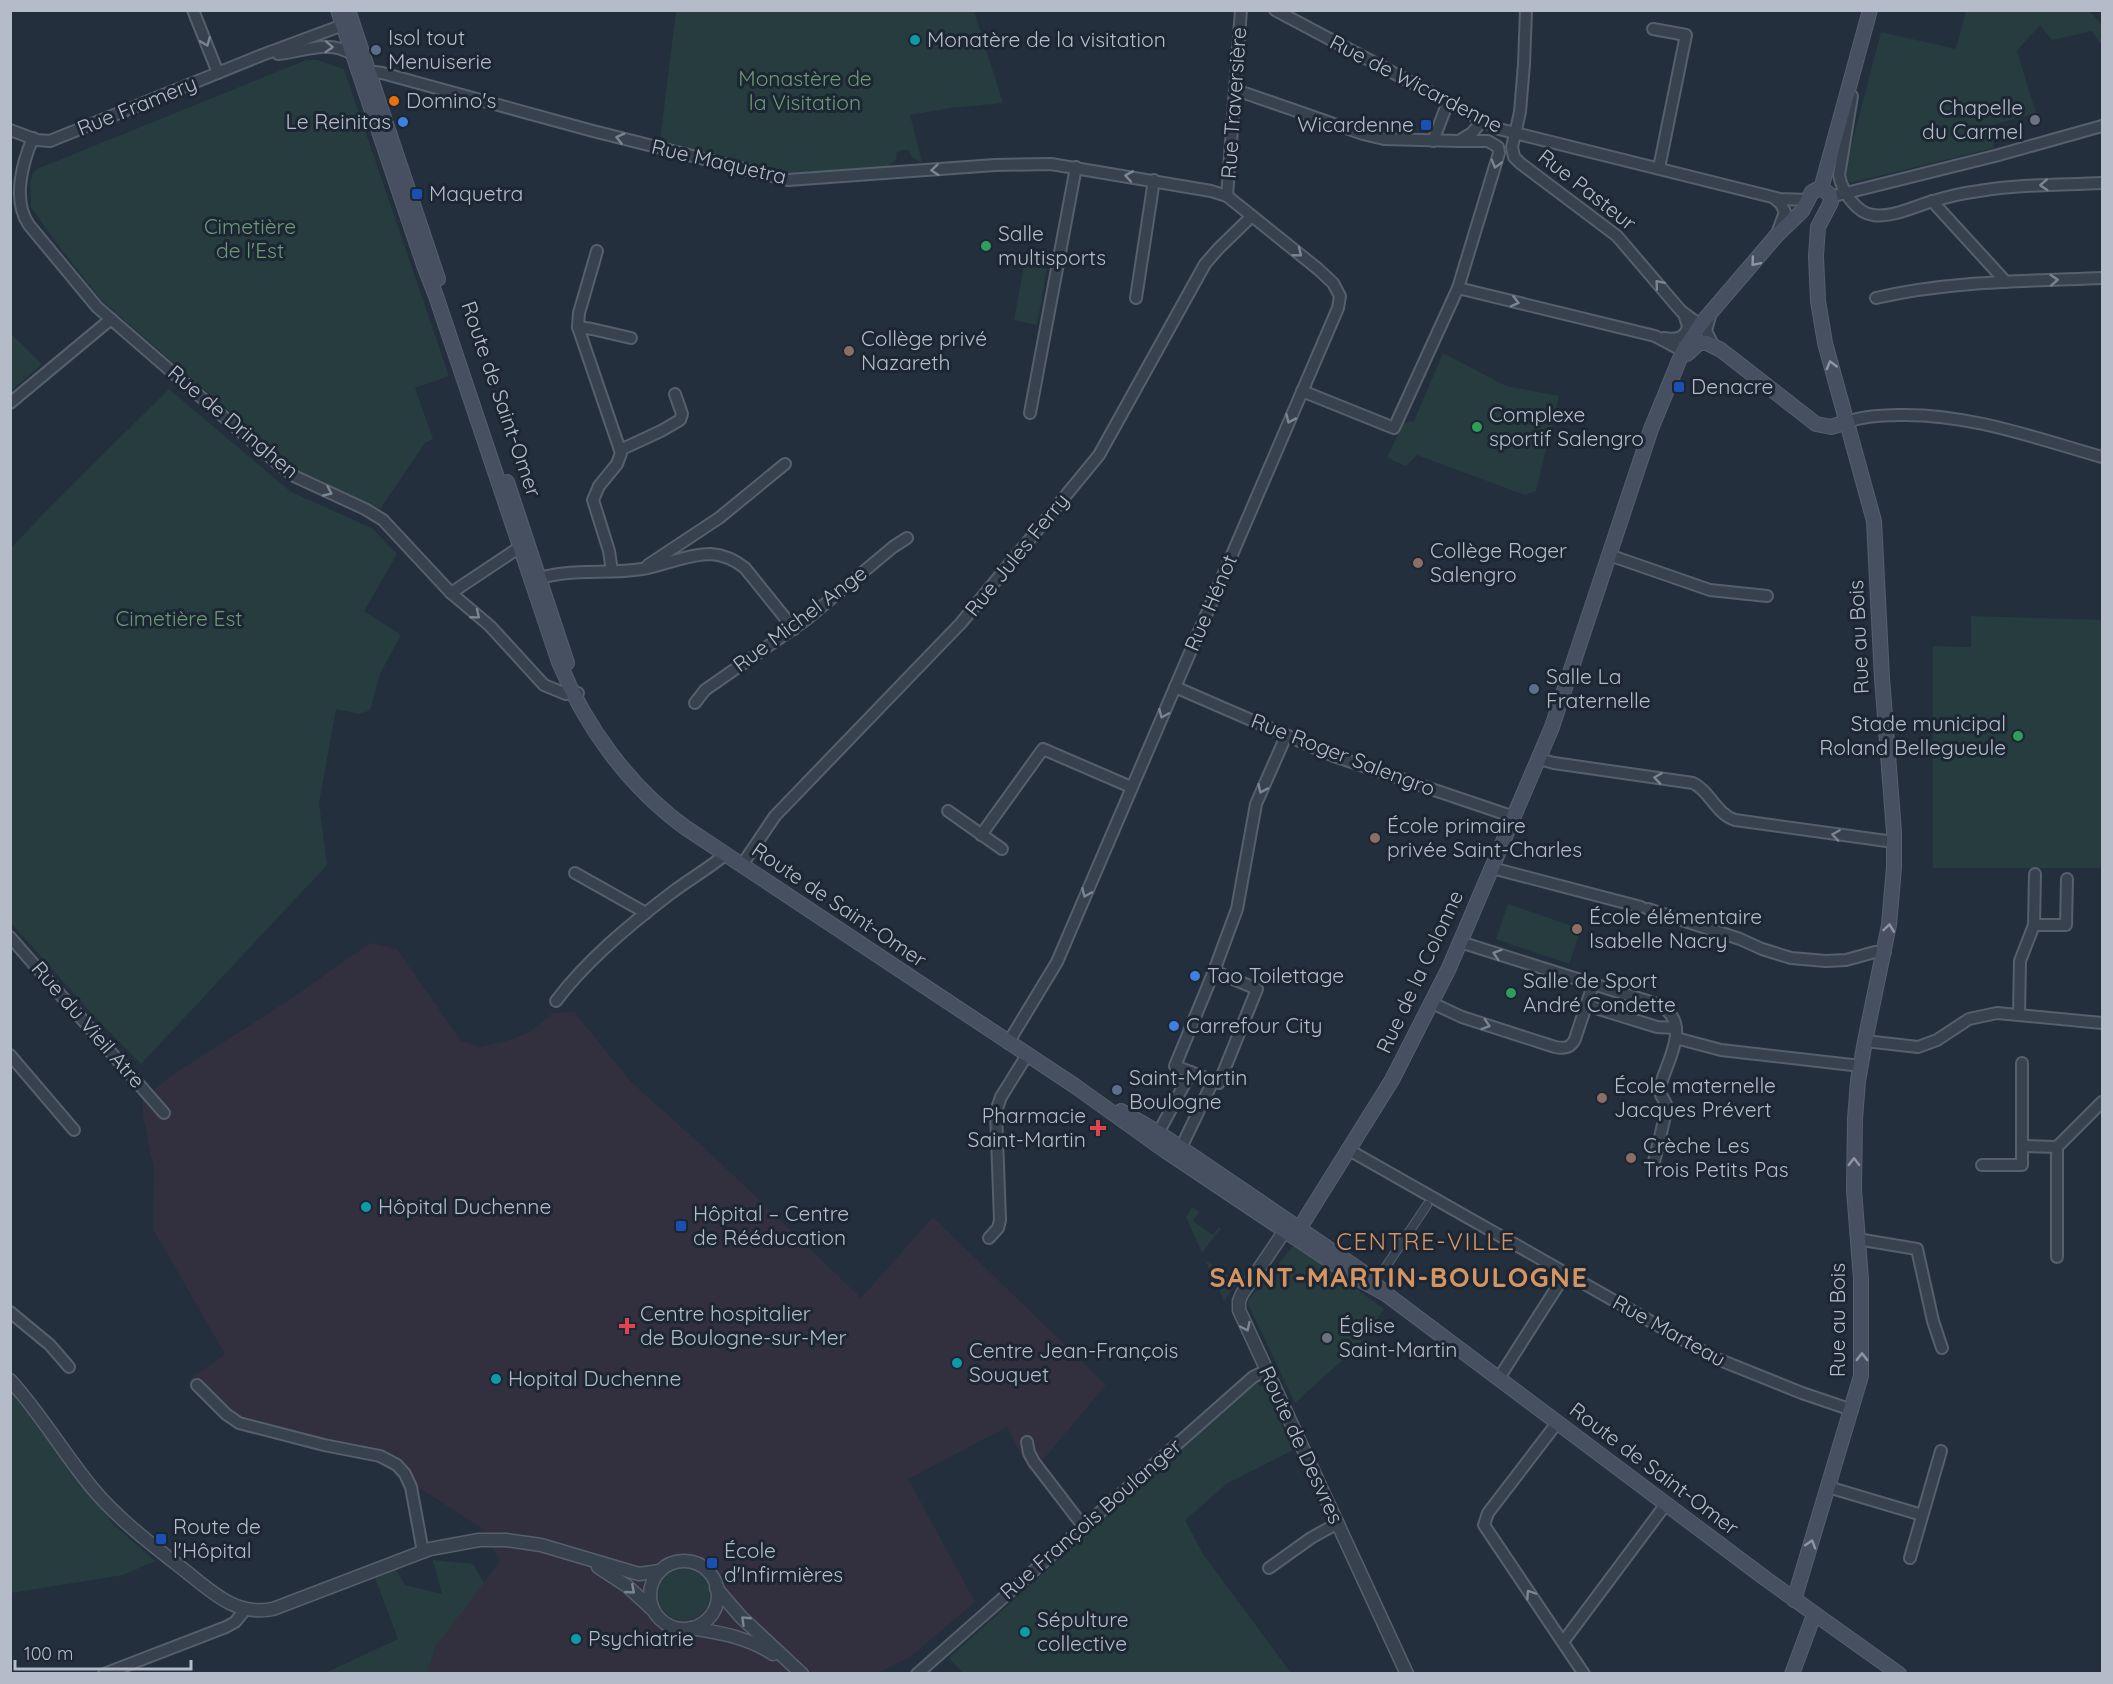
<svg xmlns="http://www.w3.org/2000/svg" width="2113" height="1684" font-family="Quicksand,sans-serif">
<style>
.medical{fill:#32303f}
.green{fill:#263c3f}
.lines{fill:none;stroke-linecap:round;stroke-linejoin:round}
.pedestrian-casing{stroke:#565f6c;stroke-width:10}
.minor-casing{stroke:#565f6c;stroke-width:14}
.tertiary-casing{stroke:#565f6c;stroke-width:15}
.secondary-casing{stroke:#565f6c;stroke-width:16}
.pedestrian{stroke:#38414e;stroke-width:8}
.minor{stroke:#38414e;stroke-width:10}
.tertiary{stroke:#38414e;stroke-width:12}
.secondary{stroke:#465061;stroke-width:14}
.oneway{stroke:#7c8592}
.oneway2{stroke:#8e96a5}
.culture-dot{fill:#0f9aa8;stroke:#1d2633;stroke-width:2}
.service-dot{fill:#5c6f8a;stroke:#1d2633;stroke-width:2}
.food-dot{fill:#e8710a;stroke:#1d2633;stroke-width:2}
.worship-dot{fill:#6b7280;stroke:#1d2633;stroke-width:2}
.shop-dot{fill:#3f7fe0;stroke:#1d2633;stroke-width:2}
.transit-dot{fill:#1a4fb4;stroke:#1d2633;stroke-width:2}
.leisure-dot{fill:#2e9e5b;stroke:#1d2633;stroke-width:2}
.education-dot{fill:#8d6e63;stroke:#1d2633;stroke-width:2}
.health-dot{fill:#e0444e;stroke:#1d2633;stroke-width:2}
.labels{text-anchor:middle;stroke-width:6;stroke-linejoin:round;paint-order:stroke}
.poi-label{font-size:21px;fill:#b4bcc9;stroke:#1d2633;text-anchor:start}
.park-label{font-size:21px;fill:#6b9a76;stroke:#1d2633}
.street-label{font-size:21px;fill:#b4bcc9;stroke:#1d2633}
.quarter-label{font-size:24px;letter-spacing:1.5px;fill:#d59563;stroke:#1d2633}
.district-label{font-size:27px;font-weight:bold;letter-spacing:1.5px;fill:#d59563;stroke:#1d2633}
</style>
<rect width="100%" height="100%" fill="#242f3e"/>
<path class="medical" d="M370 943 397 949 461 1041 479 1047 503 1042 528 1033 553 1013 574 1012 631 1082 709 1152 861 1298 933 1217 1106 1385 1031 1474 1007 1427 908 1479 975 1602 911 1656 878 1673H428L435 1647 500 1561 483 1529 381 1463 227 1422 206 1405 190 1379 225 1354 153 1229 154 1169 143 1116V1098L177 1072 291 999Z"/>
<g class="green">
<path d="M676 11H974L1003 103 950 108 910 115 922 163 912 157 908 150H902L897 152 896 160 887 167 790 173 660 141Z"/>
<path d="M1966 11H2089L2102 24V46L2092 31 2052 40 2040 25 2017 51 2036 113 1992 125 1994 148 1850 183 1844 174 1881 32 1956 49Z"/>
<path d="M306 60H317L344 69 449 376 415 388 433 439 425 443 380 509 300 472 101 300 49 233 31 207 30 182 33 173 37 169Z"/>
<path d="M1024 265 1047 269 1037 325 1014 320Z"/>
<path d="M10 333 42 364 11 391H10Z"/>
<path d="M1443 353 1506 386 1559 396 1536 491 1525 495 1417 455 1406 466 1387 458 1403 423 1414 421Z"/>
<path d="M169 389 291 492 372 528 397 554 364 611 401 635 380 674 370 710 360 714 336 709 319 803 327 865 141 1064 91 1013 11 923 10 549 53 504Z"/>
<path d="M1971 616 2102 620V868H1933V646L1971 647Z"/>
<path d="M1508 904 1581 929 1569 964 1496 939Z"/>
<path d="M1192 1207 1199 1212 1193 1221 1213 1235 1219 1227 1221 1228 1202 1253 1186 1217Z"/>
<path d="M1295 1244 1384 1309 1360 1344 1295 1403 1247 1302Z"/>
<path d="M1205 1260 1231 1277 1237 1270 1239 1273 1238 1282 1224 1301Z"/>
<path d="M1257 1381 1260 1387 1264 1385 1293 1450 1228 1483 1185 1520 1203 1554 1291 1673H963L949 1658Z"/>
<path d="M10 1391 114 1525 155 1561 123 1575 11 1593Z"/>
<path d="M433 1560 473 1564 484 1583 435 1647 428 1673H325L398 1639 375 1578 396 1570 405 1585 442 1594Z"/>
<circle cx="684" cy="1594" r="26"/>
</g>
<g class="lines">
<g class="pedestrian-casing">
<path id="pedestrian" d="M1385 1268 1427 1205"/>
</g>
<g class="minor-casing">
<g id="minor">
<path d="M193 10 218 73"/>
<path d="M1275 10 1499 129 1780 199 1808 200"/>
<path d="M1526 10 1524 64 1520 112 1512 147 1514 157 1520 163 1617 236 1681 311 1700 325"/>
<path d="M1653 29 1686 35 1659 168"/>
<path d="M278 54C303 52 330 38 353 55"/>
<path d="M363 75 375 72 382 73 593 131 788 180 995 165 1051 164 1211 191 1227 196 1318 269 1333 283 1340 296 1338 308 1057 962 1008 1043"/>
<path d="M1236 90 1363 134 1384 139 1459 141 1472 133 1483 120"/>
<path d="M1852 96 1839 175C1842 191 1856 213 1873 215 1891 218 1913 207 1930 202 1946 197 1963 193 1979 191 2020 184 2062 185 2102 183"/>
<path d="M10 130 37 140 50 141 262 55 343 25"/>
<path d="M33 138C22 163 12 201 29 225L97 307 277 463 296 477 365 509 383 520 451 593 490 626 544 685 566 694 578 693"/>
<path d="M1433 141 1448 102"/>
<path d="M1227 196 1241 10"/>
<path d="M1830 197 1995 156 2102 126"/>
<path d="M1774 198 1781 204 1785 212 1778 231"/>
<path d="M1932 201 2006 282"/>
<path d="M597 251 579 313 578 327 621 453 617 464 599 486 593 500 609 551 612 571"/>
<path d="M1458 288 1655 336 1687 353"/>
<path d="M1136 298 1154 180"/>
<path d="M1876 298C1949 281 2028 281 2102 278"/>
<path d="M1710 316 1706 331 1713 345"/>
<path d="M578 327 592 329 631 338"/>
<path d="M1664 338C1676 340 1686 338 1688 326L1684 314"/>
<path d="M1302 391 1394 428 1458 288 1499 153 1498 147 1488 141H1459"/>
<path d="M10 403 111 319"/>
<path d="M1030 413 1076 167"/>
<path d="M1847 422C1863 416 1879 416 1897 415 1968 413 2035 438 2102 457"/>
<path d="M620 450 661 431 680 420 682 414 675 394"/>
<path d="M1609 555 1710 590 1767 596"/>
<path d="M648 565 719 518 785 464"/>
<path d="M532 581C567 567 605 575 642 569 665 565 688 554 711 554 724 555 735 560 745 568L794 629"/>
<path d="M451 593 526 543"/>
<path d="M1175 687 1334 756 1514 817"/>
<path d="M695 703 705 690 807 619 893 547 907 538"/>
<path d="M1539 759 1554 763 1693 783C1710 791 1716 814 1735 820L1894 842"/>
<path d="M948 811 1002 849"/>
<path d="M981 835 1043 749 1131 787"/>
<path d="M742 865 775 816 961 623 1099 455 1205 264 1219 248 1252 216"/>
<path d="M1492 868 1641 907"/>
<path d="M575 873 646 913"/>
<path d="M1648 909 1740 939 1762 949 1791 958 1826 961 1846 960 1875 952H1885"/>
<path d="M2034 925H2066L2067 879"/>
<path d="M10 937 164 1113"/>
<path d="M1460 942 1660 1005C1693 1024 1666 1062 1660 1087 1658 1095 1666 1100 1667 1108L1653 1166"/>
<path d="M1214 971 1257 989 1219 1083 1175 1066Z"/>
<path d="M1214 971 1237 909 1256 804 1286 736"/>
<path d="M556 1001C587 960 629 925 670 894 688 880 708 869 726 854"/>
<path d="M1432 1003 1462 1017 1555 1047C1564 1049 1571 1048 1575 1039L1593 985"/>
<path d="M1586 1005 1657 1027 1676 1028"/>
<path d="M2019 1015 2020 961 2034 925 2035 874"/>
<path d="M1676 1038 1721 1050 1861 1066"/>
<path d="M1865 1041 1918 1047 1937 1040 1969 1019 1997 1013 2102 1023"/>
<path d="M10 1055 74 1130"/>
<path d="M1155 1139 1191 1072"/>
<path d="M2022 1146V1063"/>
<path d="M1349 1150 1715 1358 1802 1393 1852 1410"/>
<path d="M1178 1154 1213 1081"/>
<path d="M1982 1165H2022V1146L2057 1147"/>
<path d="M989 1238 998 1228 1000 1220 996 1111 1001 1097 1027 1055"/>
<path d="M1857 1239 1917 1249 1933 1321 1942 1348"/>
<path d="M2057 1257V1147L2102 1102"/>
<path d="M10 1312 50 1345 69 1367"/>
<path d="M1499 1378 1566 1273"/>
<path d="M197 1385 226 1414 239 1423 324 1445 380 1456 397 1465 405 1474 411 1487 423 1552"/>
<path d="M1557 1423 1488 1513 1484 1525 1584 1674"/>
<path d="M1027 1442 1029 1453 1034 1462 1083 1526"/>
<path d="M1828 1487 1922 1515"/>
<path d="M1910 1558 1941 1451"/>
<path d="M1269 1568 1311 1538 1338 1523"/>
<path d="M1563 1642 1666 1504"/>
<path d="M104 1674 226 1627 235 1622 245 1610"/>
<path d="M917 1674 1253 1377 1261 1373 1269 1375"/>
</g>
</g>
<g class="tertiary-casing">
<g id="tertiary">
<path d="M1290 1223 1242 1294 1239 1301V1310L1407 1674"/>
<path d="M10 1380C41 1414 64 1454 93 1489 121 1522 155 1547 188 1573 214 1594 237 1616 273 1609L430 1549 479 1540H506L541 1545 639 1574 660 1571"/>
<circle cx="684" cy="1595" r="34"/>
<path d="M598 1567 627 1586 653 1610"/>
<path d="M716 1588 741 1617 802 1674"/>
<path d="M691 1628C721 1633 748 1637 773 1654"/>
</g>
</g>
<g class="secondary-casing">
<g id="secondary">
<path d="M338 10 424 265 436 296 559 662C585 726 629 787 686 828L1075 1086 1163 1149 1351 1275 1386 1294"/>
<path d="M348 10 438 279"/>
<path d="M1821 189 1870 10"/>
<path d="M1687 354 1699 343H1707L1721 350 1816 424 1831 427 1847 422"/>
<path d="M507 482 567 663"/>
<path d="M1121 1111 1159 1133 1360 1270 1386 1294 1766 1579 1899 1674"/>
<path d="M1294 1237 1392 1080 1449 968 1552 727 1651 429 1683 351 1700 325 1777 235 1802 211 1812 192 1818 189 1824 190 1830 195 1831 202 1818 227 1816 256 1818 301 1825 343 1874 521 1882 678 1894 832V867L1889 925 1865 1041 1858 1081 1855 1119 1854 1190 1861 1279V1376L1794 1600"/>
<path d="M1792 1674 1814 1615"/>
</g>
</g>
<use href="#pedestrian" class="pedestrian"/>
<use href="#minor" class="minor"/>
<use href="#tertiary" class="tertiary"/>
<use href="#secondary" class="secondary"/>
</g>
<defs><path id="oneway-chevron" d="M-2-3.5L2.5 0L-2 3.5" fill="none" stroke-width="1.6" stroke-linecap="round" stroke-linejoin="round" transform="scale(1.5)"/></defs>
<g class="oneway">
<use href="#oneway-chevron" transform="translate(206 42) rotate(68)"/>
<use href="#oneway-chevron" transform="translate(329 47) rotate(3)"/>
<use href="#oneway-chevron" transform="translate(620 138) rotate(-166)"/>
<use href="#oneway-chevron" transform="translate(1496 164) rotate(106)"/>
<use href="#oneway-chevron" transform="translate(935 170) rotate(175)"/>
<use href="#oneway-chevron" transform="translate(1129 176) rotate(-170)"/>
<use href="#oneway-chevron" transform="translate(2044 185) rotate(177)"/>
<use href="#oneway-chevron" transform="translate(1298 253) rotate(39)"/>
<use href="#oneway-chevron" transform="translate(2054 280) rotate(-3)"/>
<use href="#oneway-chevron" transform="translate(1659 284) rotate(-130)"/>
<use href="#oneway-chevron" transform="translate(1515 302) rotate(14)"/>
<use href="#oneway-chevron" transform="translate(1290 419) rotate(114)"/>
<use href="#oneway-chevron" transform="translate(328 492) rotate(25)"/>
<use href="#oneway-chevron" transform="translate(476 615) rotate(39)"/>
<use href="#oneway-chevron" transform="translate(1163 714) rotate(113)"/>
<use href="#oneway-chevron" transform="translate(1658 778) rotate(-172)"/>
<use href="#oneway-chevron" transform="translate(1262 789) rotate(114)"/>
<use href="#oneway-chevron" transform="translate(1836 835) rotate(-172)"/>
<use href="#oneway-chevron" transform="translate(1086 893) rotate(113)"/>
<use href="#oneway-chevron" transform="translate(1497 954) rotate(-162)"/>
<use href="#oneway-chevron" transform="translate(1486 1025) rotate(18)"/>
<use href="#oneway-chevron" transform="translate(1246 1327) rotate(65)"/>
<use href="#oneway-chevron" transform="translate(631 1590) rotate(41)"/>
<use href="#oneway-chevron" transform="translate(1530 1594) rotate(-124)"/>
<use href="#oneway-chevron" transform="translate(745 1620) rotate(-136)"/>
</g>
<g class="oneway2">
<use href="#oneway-chevron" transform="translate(1755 262) rotate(130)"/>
<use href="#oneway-chevron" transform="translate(1831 365) rotate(-105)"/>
<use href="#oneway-chevron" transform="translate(1889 928) rotate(-82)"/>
<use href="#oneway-chevron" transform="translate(1854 1162) rotate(-90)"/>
<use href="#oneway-chevron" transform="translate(1862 1357) rotate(-90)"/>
<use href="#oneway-chevron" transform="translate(1811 1544) rotate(-73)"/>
</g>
<g class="culture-dot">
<circle cx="915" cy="40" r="6"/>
<circle cx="366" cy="1207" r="6"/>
<circle cx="957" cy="1363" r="6"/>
<circle cx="496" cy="1379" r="6"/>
<circle cx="1025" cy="1632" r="6"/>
<circle cx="576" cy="1639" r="6"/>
</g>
<g class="service-dot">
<circle cx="376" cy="50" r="6"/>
<circle cx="1534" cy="689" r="6"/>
<circle cx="1117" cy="1090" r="6"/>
</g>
<circle class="food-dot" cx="394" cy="101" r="6"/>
<g class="worship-dot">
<circle cx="2035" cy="120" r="6"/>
<circle cx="1327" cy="1338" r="6"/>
</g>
<g class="shop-dot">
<circle cx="403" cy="122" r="6"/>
<circle cx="1195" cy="976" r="6"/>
<circle cx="1174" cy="1026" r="6"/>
</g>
<g class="transit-dot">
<rect x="1420" y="119" width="12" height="12" rx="3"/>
<rect x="411" y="188" width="12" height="12" rx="3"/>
<rect x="1673" y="381" width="12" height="12" rx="3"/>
<rect x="675" y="1220" width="12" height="12" rx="3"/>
<rect x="155" y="1533" width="12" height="12" rx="3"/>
<rect x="706" y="1557" width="12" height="12" rx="3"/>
</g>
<g class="leisure-dot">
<circle cx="986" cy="246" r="6"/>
<circle cx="1477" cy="427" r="6"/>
<circle cx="2018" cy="736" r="6"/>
<circle cx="1511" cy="993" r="6"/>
</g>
<g class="education-dot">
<circle cx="849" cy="351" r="6"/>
<circle cx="1418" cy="563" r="6"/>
<circle cx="1375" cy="838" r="6"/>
<circle cx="1577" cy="929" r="6"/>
<circle cx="1602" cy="1098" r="6"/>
<circle cx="1631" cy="1158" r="6"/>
</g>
<g class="health-dot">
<path d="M1095 1119h6v6h6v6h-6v6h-6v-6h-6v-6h6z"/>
<path d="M624 1317h6v6h6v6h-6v6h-6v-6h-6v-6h6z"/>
</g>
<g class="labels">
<g class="poi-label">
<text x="388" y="45">Isol tout<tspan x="388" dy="24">Menuiserie</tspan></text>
<text x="927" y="47">Monatère de la visitation</text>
<text x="406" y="108">Domino's</text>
<text x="2023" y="115" text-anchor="end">Chapelle<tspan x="2023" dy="24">du Carmel</tspan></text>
<text x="391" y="129" text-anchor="end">Le Reinitas</text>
<text x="1414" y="132" text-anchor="end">Wicardenne</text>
<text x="429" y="201">Maquetra</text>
<text x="998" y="241">Salle<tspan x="998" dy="24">multisports</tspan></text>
<text x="861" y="346">Collège privé<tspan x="861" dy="24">Nazareth</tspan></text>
<text x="1691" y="394">Denacre</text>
<text x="1489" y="422">Complexe<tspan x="1489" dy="24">sportif Salengro</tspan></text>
<text x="1430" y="558">Collège Roger<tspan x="1430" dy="24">Salengro</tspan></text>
<text x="1546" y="684">Salle La<tspan x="1546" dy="24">Fraternelle</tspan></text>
<text x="2006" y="731" text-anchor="end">Stade municipal<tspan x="2006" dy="24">Roland Bellegueule</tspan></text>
<text x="1387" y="833">École primaire<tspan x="1387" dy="24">privée Saint-Charles</tspan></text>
<text x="1589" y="924">École élémentaire<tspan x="1589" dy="24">Isabelle Nacry</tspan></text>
<text x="1207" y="983">Tao Toilettage</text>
<text x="1523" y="988">Salle de Sport<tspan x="1523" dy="24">André Condette</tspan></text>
<text x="1186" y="1033">Carrefour City</text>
<text x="1129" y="1085">Saint-Martin<tspan x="1129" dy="24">Boulogne</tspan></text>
<text x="1614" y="1093">École maternelle<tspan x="1614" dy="24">Jacques Prévert</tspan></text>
<text x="1086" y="1123" text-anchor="end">Pharmacie<tspan x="1086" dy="24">Saint-Martin</tspan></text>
<text x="1643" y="1153">Crèche Les<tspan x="1643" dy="24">Trois Petits Pas</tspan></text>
<text x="378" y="1214">Hôpital Duchenne</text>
<text x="693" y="1221">Hôpital – Centre<tspan x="693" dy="24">de Rééducation</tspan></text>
<text x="640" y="1321">Centre hospitalier<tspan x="640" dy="24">de Boulogne-sur-Mer</tspan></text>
<text x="1339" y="1333">Église<tspan x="1339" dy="24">Saint-Martin</tspan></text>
<text x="969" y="1358">Centre Jean-François<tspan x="969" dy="24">Souquet</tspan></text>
<text x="508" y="1386">Hopital Duchenne</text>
<text x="173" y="1534">Route de<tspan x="173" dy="24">l'Hôpital</tspan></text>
<text x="724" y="1558">École<tspan x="724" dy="24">d'Infirmières</tspan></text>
<text x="1037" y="1627">Sépulture<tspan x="1037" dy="24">collective</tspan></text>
<text x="588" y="1646">Psychiatrie</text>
</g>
<g class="park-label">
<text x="805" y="86">Monastère de<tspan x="805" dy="24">la Visitation</tspan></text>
<text x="250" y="234">Cimetière<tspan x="250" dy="24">de l'Est</tspan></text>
<text x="179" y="626">Cimetière Est</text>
</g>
<g class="street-label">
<text transform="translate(1416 84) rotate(27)" y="7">Rue de Wicardenne</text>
<text transform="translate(1234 103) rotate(-86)" y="7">Rue Traversière</text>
<text transform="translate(137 106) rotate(-22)" y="7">Rue Framery</text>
<text transform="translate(719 162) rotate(13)" y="7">Rue Maquetra</text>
<text transform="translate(1587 190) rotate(38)" y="7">Rue Pasteur</text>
<text transform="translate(501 399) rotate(71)" y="7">Route de Saint-Omer</text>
<text transform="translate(233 422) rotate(40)" y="7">Rue de Dringhen</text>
<text transform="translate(1017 555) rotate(-51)" y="7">Rue Jules Ferry</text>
<text transform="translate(1211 603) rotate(-67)" y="7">Rue Hénot</text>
<text transform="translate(800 619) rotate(-37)" y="7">Rue Michel Ange</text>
<text transform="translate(1859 637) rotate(-93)" y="7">Rue au Bois</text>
<text transform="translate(1343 755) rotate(21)" y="7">Rue Roger Salengro</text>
<text transform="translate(839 905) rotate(34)" y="7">Route de Saint-Omer</text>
<text transform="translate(1420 972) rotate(-65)" y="7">Rue de la Colonne</text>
<text transform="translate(88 1025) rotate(49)" y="7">Rue du Vieil Atre</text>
<text transform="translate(1838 1320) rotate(-90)" y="7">Rue au Bois</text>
<text transform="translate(1669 1331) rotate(29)" y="7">Rue Marteau</text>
<text transform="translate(1301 1445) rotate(65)" y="7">Route de Desvres</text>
<text transform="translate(1654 1469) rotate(37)" y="7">Route de Saint-Omer</text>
<text transform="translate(1091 1519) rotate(-41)" y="7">Rue François Boulanger</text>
</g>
<g class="quarter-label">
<text x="1426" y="1250">CENTRE-VILLE</text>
</g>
<g class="district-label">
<text x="1399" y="1287">SAINT-MARTIN-BOULOGNE</text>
</g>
</g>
<rect width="2113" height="1684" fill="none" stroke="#b4bcc9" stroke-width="24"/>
<path d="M15 1660v9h176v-9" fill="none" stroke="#b4bcc9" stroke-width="3"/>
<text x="24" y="1660" font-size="18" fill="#b4bcc9" stroke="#1d2633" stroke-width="4.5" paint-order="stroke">100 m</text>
</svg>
